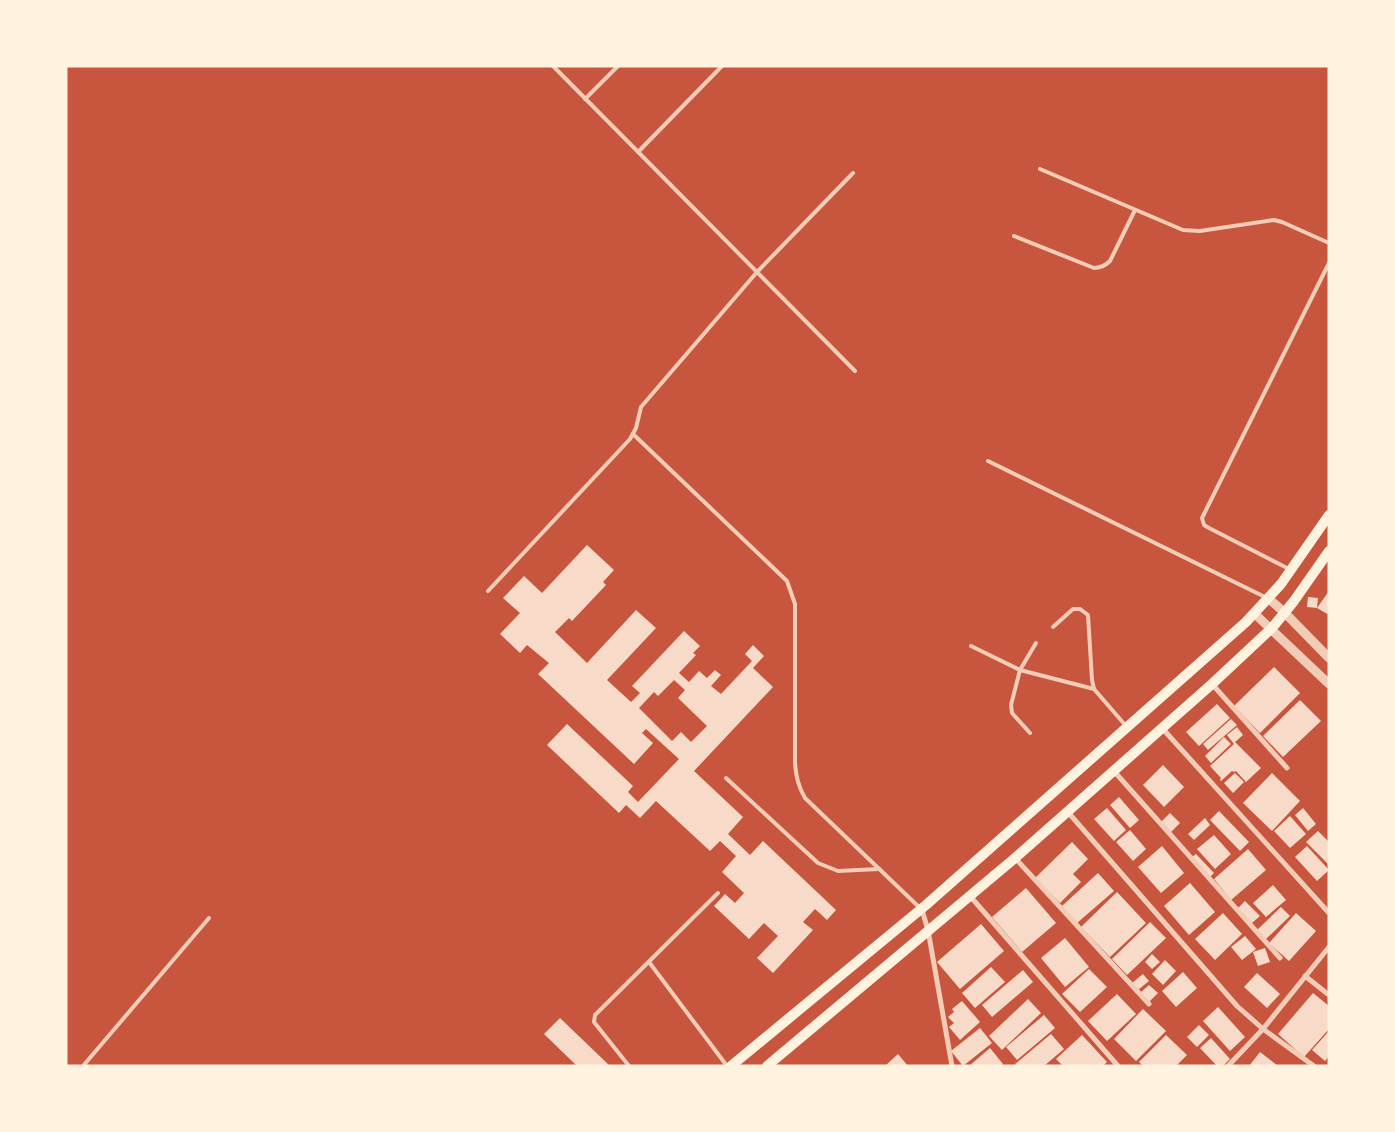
<svg xmlns="http://www.w3.org/2000/svg" width="1395" height="1132" font-family="'IBM Plex Sans',sans-serif">
<style>
.building{fill:#f7dbc8;fill-rule:evenodd}
.lines{fill:none;stroke-linecap:round;stroke-linejoin:round}
.service{stroke:#f1ccb7;stroke-width:4}
.minor{stroke:#f1ccb7;stroke-width:5}
.tertiary{stroke:#f1ccb7;stroke-width:9}
.secondary{stroke:#fff3e0;stroke-width:10}
</style>
<rect width="100%" height="100%" fill="#c8553d"/>
<g class="building">
<path d="M587 545 614 570 603 582 606 585 572 621 569 618 555 632 587 663 636 610 656 628 607 680 631 702 640 693 632 686 684 631 700 646 693 653 696 655 679 673 689 682 699 671 707 678 715 670 721 675 711 686 721 694 752 661 745 654 753 645 764 656 753 668 773 687 694 771 743 817 728 834 750 855 763 841 836 910 827 920 815 909 803 922 813 930 773 973 757 958 778 936 764 923 749 939 714 906 725 894 735 903 744 893 722 872 736 856 720 841 710 851 656 801 640 818 626 805 619 813 547 745 567 724 633 786 628 792 638 802 679 759 646 729 642 733 653 743 634 764 538 674 549 663 527 645 520 653 500 634 520 613 503 598 524 576 542 593ZM674 680 685 690 678 698 707 726 691 742 681 732 672 741 639 708 654 692 658 696Z"/>
<path d="M1329 591V615L1317 608Z"/>
<path d="M1308 597 1318 598 1317 608 1307 607Z"/>
<path d="M1274 667 1300 693 1260 733 1234 706Z"/>
<path d="M1300 700 1321 721 1283 757 1263 736Z"/>
<path d="M1217 704 1230 718 1199 746 1186 732Z"/>
<path d="M1231 719 1237 725 1208 750 1203 744Z"/>
<path d="M1237 727 1243 735 1235 742 1261 768 1246 782 1236 771 1234 772 1232 771 1221 781 1220 780 1221 778 1210 766 1234 744 1227 735Z"/>
<path d="M1224 737 1231 744 1211 763 1205 756Z"/>
<path d="M1163 765 1184 787 1164 807 1143 785Z"/>
<path d="M1235 773 1244 782 1233 793 1224 783Z"/>
<path d="M1272 773 1300 801 1272 831 1243 803Z"/>
<path d="M1119 797 1139 820 1130 828 1110 805Z"/>
<path d="M1107 808 1126 830 1114 841 1094 819Z"/>
<path d="M1303 808 1316 824 1308 831 1295 815Z"/>
<path d="M1219 811 1249 842 1240 851 1210 820Z"/>
<path d="M1170 813 1180 823 1171 832 1161 822Z"/>
<path d="M1290 816 1306 834 1290 848 1274 831Z"/>
<path d="M1205 818 1210 825 1194 840 1188 834Z"/>
<path d="M1130 830 1146 849 1133 861 1116 842Z"/>
<path d="M1318 831 1329 842V865L1306 842Z"/>
<path d="M1214 835 1231 854 1215 869 1197 849Z"/>
<path d="M1072 842 1088 859 1073 874 1081 882 1060 903 1035 878Z"/>
<path d="M1162 846 1184 873 1161 893 1138 867Z"/>
<path d="M1307 846 1329 870 1317 881 1295 857Z"/>
<path d="M1248 849 1266 870 1231 900 1214 879Z"/>
<path d="M1196 854 1214 873 1210 877 1192 857Z"/>
<path d="M1098 873 1114 891 1077 923 1062 906Z"/>
<path d="M1190 883 1215 912 1189 935 1164 906Z"/>
<path d="M1273 885 1286 900 1266 917 1253 903Z"/>
<path d="M1026 888 1056 923 1022 952 992 917Z"/>
<path d="M1117 892 1146 923 1110 957 1081 927Z"/>
<path d="M1245 901 1260 916 1252 923 1237 909Z"/>
<path d="M1281 907 1290 916 1266 939 1257 930Z"/>
<path d="M1223 913 1242 934 1215 960 1195 939Z"/>
<path d="M1296 913 1316 931 1289 961 1269 943Z"/>
<path d="M1150 922 1166 938 1127 975 1112 959Z"/>
<path d="M981 924 1004 951 960 989 937 962Z"/>
<path d="M1245 936 1256 949 1242 960 1231 947Z"/>
<path d="M1065 938 1089 967 1065 987 1041 958Z"/>
<path d="M1265 948 1270 962 1258 966 1253 952Z"/>
<path d="M1152 954 1160 962 1152 969 1145 962Z"/>
<path d="M1165 960 1176 971 1163 985 1152 974Z"/>
<path d="M991 967 1005 982 975 1008 962 993Z"/>
<path d="M1089 969 1107 987 1080 1012 1062 994Z"/>
<path d="M1023 970 1033 982 992 1017 982 1005Z"/>
<path d="M1183 972 1197 988 1176 1007 1162 991Z"/>
<path d="M1257 973 1280 994 1267 1008 1244 987Z"/>
<path d="M1143 974 1149 981 1138 990 1132 983Z"/>
<path d="M1149 985 1158 993 1149 1002 1140 993Z"/>
<path d="M1313 993 1329 1006V1029L1304 1057 1278 1034Z"/>
<path d="M1117 994 1136 1014 1107 1041 1088 1021Z"/>
<path d="M1028 999 1041 1013 1002 1050 989 1036Z"/>
<path d="M962 1001 980 1022 960 1040 949 1027 954 1023 948 1017 954 1012 952 1009Z"/>
<path d="M1218 1007 1245 1037 1230 1051 1203 1021Z"/>
<path d="M1143 1009 1166 1031 1136 1061 1114 1039Z"/>
<path d="M1044 1015 1055 1028 1017 1060 1006 1047Z"/>
<path d="M560 1018 610 1066H577L544 1034Z"/>
<path d="M1199 1025 1209 1035 1197 1047 1187 1037Z"/>
<path d="M980 1028 992 1043 963 1066 951 1051Z"/>
<path d="M1329 1031V1056L1325 1061 1312 1050Z"/>
<path d="M1051 1034 1064 1049 1044 1066H1017L1015 1064Z"/>
<path d="M1082 1035 1107 1062 1103 1066H1063L1056 1059Z"/>
<path d="M1166 1035 1187 1055 1176 1066H1143L1139 1062Z"/>
<path d="M1211 1038 1230 1059 1223 1066H1217L1200 1048Z"/>
<path d="M990 1048 1003 1064 1000 1066H969Z"/>
<path d="M1260 1052 1278 1066H1249Z"/>
<path d="M898 1054 908 1066H885Z"/>
</g>
<g class="lines">
<g class="service">
<path d="M553 66 855 371"/>
<path d="M585 99 618 66"/>
<path d="M638 152 722 66"/>
<path d="M1040 169 1183 230 1200 231 1274 220 1282 222 1329 243"/>
<path d="M1014 236 1094 268C1101 268 1105 266 1110 261L1135 210"/>
<path d="M633 434 787 581 795 604V762C796 776 798 786 805 798L920 908"/>
<path d="M988 461 1267 598"/>
<path d="M1289 569 1209 528 1204 525 1202 518 1329 263"/>
<path d="M488 591 630 439 636 428 641 407 757 272 853 173"/>
<path d="M1053 627 1073 609H1080L1088 615 1092 680 1094 689 1126 726"/>
<path d="M971 646 1020 670 1094 689"/>
<path d="M1030 733 1012 713 1011 705 1020 670 1036 643"/>
<path d="M726 778 818 863 838 871 879 869"/>
<path d="M649 962 727 1066"/>
<path d="M83 1066 209 918"/>
<path d="M629 1066 594 1022 595 1015 718 893"/>
</g>
<g class="minor">
<path d="M1212 684 1287 768"/>
<path d="M1162 728 1329 913"/>
<path d="M1113 770 1280 958"/>
<path d="M1067 811 1237 1006 1263 1029 1314 1066"/>
<path d="M1015 858 1149 1004"/>
<path d="M970 896 1118 1066"/>
<path d="M922 910 928 930 952 1066"/>
<path d="M1305 976 1329 995"/>
<path d="M1228 1066 1263 1029 1329 947"/>
</g>
<g class="tertiary">
<path d="M1269 599 1285 613 1329 658"/>
<path d="M1255 614 1329 684"/>
</g>
<g class="secondary">
<path d="M731 1066 926 905 1246 622 1281 584 1329 515"/>
<path d="M767 1066 1015 858 1212 684 1272 628 1294 601 1329 551"/>
</g>
</g>
<rect width="1395" height="1132" fill="none" stroke="#fff3e0" stroke-width="135"/>
</svg>
